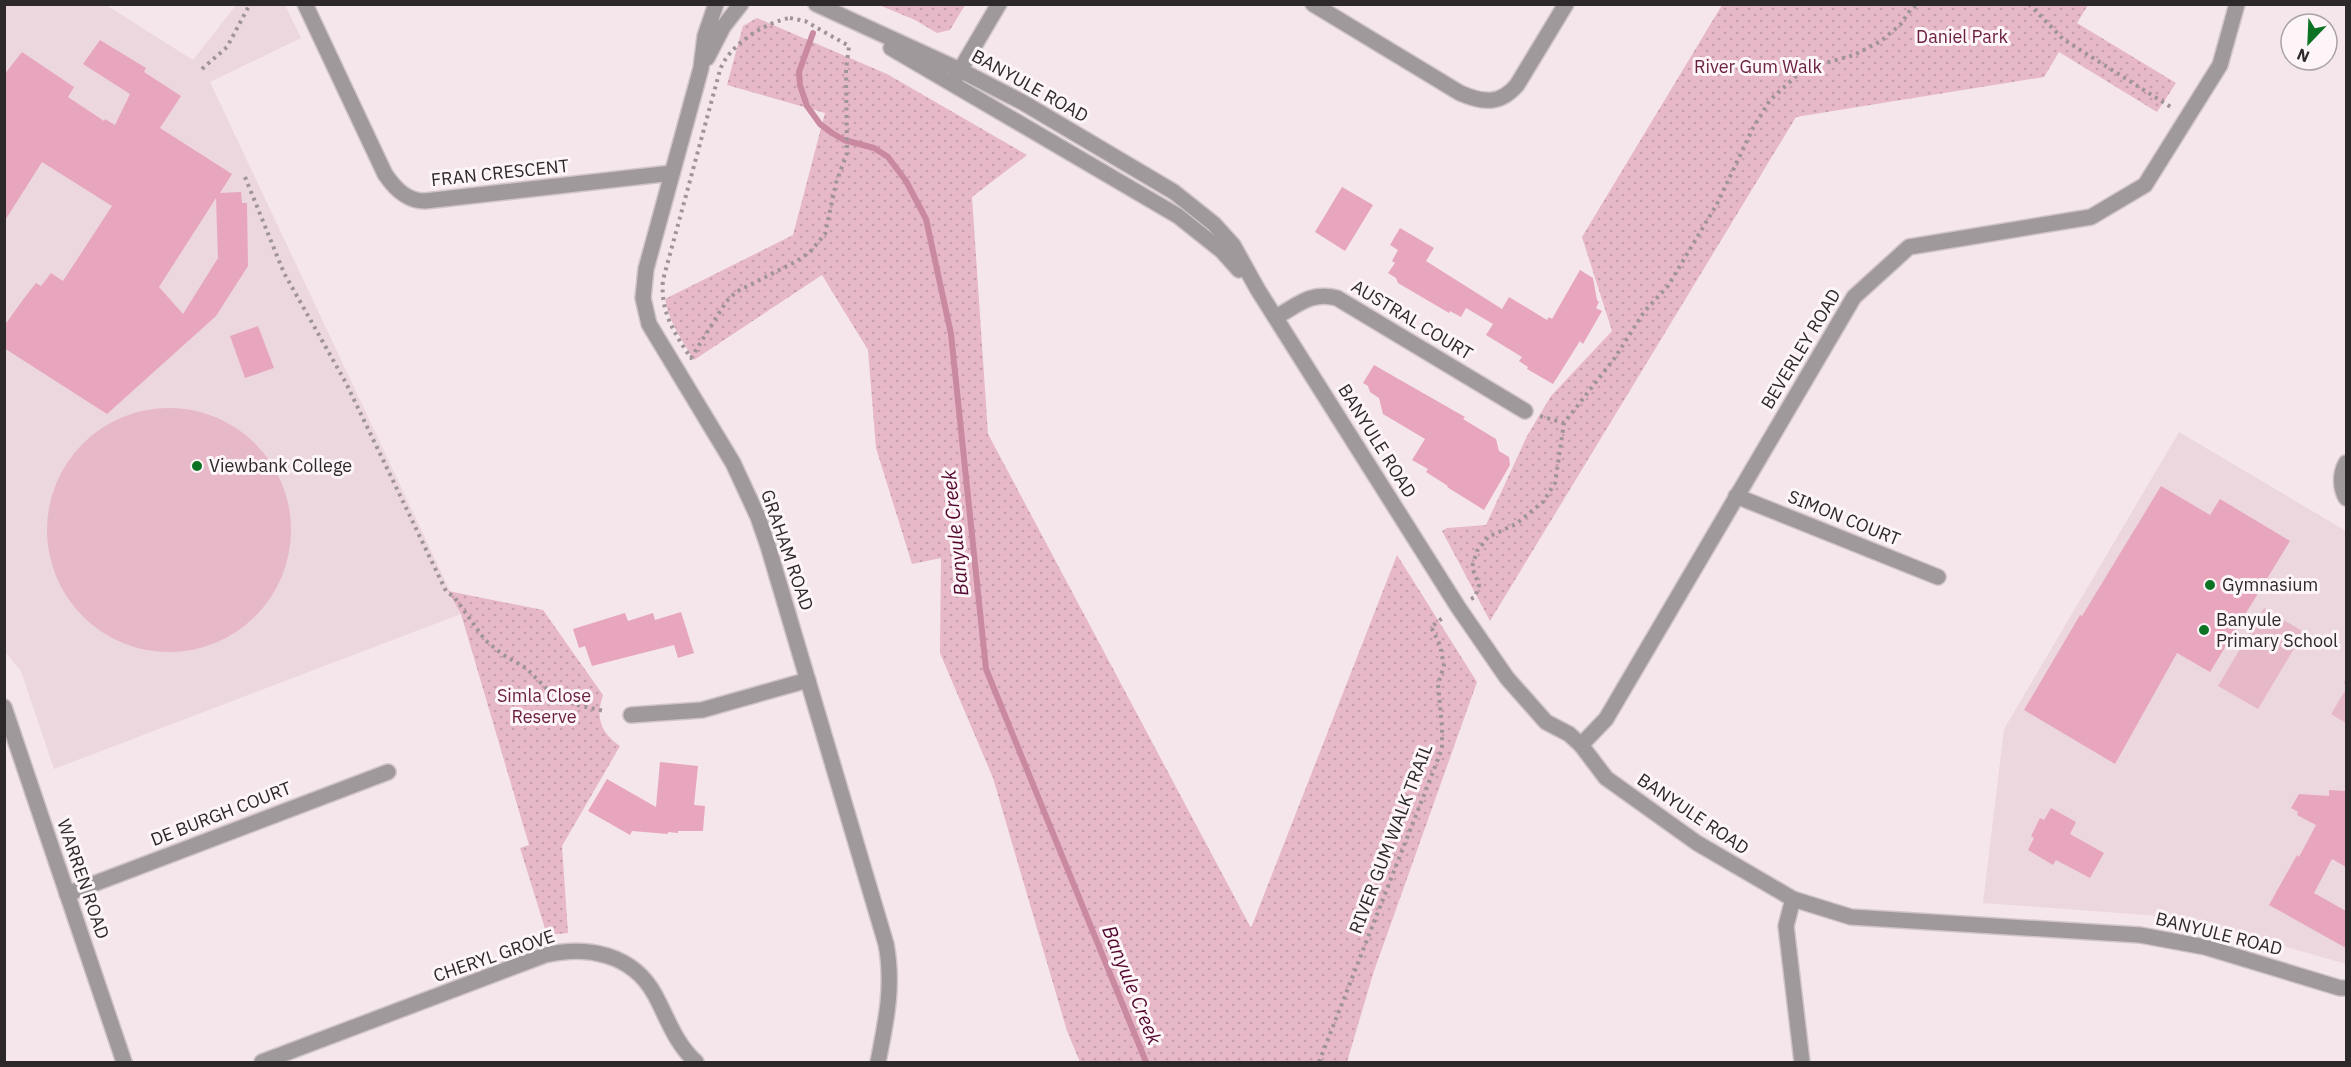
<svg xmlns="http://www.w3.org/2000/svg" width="2351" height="1067" font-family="'IBM Plex Sans',sans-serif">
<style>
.built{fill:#edd7de}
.green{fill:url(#green-dots)}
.pitch{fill:#e7b8c8}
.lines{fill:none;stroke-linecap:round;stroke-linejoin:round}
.stream{stroke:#c98aa1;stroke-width:6}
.building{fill:#e7a6bd;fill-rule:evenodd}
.minor-casing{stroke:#d0c4c7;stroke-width:18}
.path{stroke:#9f9498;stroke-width:4;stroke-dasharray:3 4.5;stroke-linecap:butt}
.minor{stroke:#9f999b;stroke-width:15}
.poi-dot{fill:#0c7324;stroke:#fdf5f7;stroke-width:2}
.labels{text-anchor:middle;stroke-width:6;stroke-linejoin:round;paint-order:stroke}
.park-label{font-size:18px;fill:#6b2042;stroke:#fdf5f7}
.street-label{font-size:18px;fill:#2d282a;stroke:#fdf5f7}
.poi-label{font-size:18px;fill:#2d282a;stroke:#fdf5f7;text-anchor:start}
.water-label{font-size:20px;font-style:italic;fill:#53062e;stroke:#fdf5f7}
</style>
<defs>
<pattern id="green-dots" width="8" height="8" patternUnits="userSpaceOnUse" patternTransform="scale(1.5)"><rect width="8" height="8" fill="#e7b8c8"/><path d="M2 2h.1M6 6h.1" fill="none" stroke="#c69eac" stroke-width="1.8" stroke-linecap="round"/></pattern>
</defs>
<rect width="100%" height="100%" fill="#f4e6ea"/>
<g class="built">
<path d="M4 5H106L193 60 236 5H285L301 38 210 82 461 614 54 769 21 671 5 652Z"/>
<path d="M2179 432 2346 531V964L2187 918 1983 903 2004 729Z"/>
</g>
<g class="green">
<path d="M879 5 965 4V5L950 30 937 33 915 20Z"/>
<path d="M1722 5H2088L2077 23 2176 83 2157 112 2059 52 2044 77 1796 117 1490 621 1442 531 1447 528 1486 525 1527 436 1551 396 1612 331 1582 237Z"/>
<path d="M757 18 887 74 1027 155 972 197 988 434 1251 928 1397 555 1477 682 1373 974 1347 1062H1080L1067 1031 993 778 940 653 941 558 912 564 876 448 868 350 822 275 694 360C682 340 669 322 665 299L793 235 825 113 727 85 743 26Z"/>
<path d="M448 591 543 610 603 695C595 718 601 733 620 746L562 846 568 933 547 935 520 848 529 845 461 614Z"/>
</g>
<g class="pitch">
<circle cx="169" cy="530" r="122"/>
<path d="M2264 608 2304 632 2258 709 2218 686Z"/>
<path d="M2346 679V723L2331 714 2346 689 2344 682Z"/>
</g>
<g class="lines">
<path class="stream" d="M813 33 799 72 800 85 807 106 820 124 832 133 844 140 874 148 888 157 906 181 926 219 951 334 986 669 1146 1062"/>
</g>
<g class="building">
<path d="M100 40 146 68 144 72 181 96 160 128 232 174 220 193 241 192 242 203H247L248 266 216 316 107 414 4 348V326L25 297 36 283 41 286 51 273 63 281 112 206 42 162 4 222V75L22 52 74 87 68 97 104 121 105 119 115 125 130 94 83 64ZM216 198 218 258 183 314 159 287Z"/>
<path d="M1342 187 1373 205 1345 251 1315 232Z"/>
<path d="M1400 228 1434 248 1426 261 1502 309 1509 297 1547 320 1549 317 1552 319 1580 270 1593 278 1597 300 1599 302 1596 308 1602 311 1583 344 1580 341 1553 384 1527 369 1528 367 1519 361 1522 357 1486 335 1493 324 1466 308 1461 317 1450 311 1449 313 1398 283 1396 278 1388 273 1395 263 1392 261 1398 250 1390 245Z"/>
<path d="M258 326 274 368 245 378 230 336Z"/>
<path d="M1374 365 1465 417 1463 419 1496 439 1499 451 1509 457 1510 465 1484 510 1447 487 1448 486 1426 472 1428 469 1412 460 1425 439 1383 414 1379 398 1370 392 1368 386 1363 383Z"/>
<path d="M2161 486 2210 515 2220 499 2290 541 2210 672 2177 653 2115 764 2024 710 2080 615 2082 616Z"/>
<path d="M681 612 694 653 678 658 674 645 592 666 585 646 579 648 573 629 625 613 628 621 653 613 655 620Z"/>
<path d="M660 762 698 766 694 805 705 806 703 831H678V833L668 832V834L632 831 630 835 588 811 607 779 656 807Z"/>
<path d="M2329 790 2346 791V867L2332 859 2314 893 2346 911V948L2269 905 2297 855 2299 857 2316 825 2297 815 2298 812 2291 808 2299 794 2329 796Z"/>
<path d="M2051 808 2076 822 2070 834 2104 853 2090 878 2056 860 2053 865 2028 850 2034 838 2031 836 2040 818 2044 820Z"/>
</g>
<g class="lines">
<g class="minor-casing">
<g id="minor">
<path d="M305 4 385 174C395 189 407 201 425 201L672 173"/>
<path d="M716 4 705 36 701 68 646 269 643 298 649 324 733 463 758 517 768 546 886 944C894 985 886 1022 878 1062"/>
<path d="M816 4 960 70 1022 102 1174 192 1214 224 1233 245 1258 290 1458 607 1507 678 1546 722 1569 734 1581 745 1606 778 1697 843 1793 899 1851 917 2140 935 2205 947 2340 988H2346"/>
<path d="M1313 4 1460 93C1483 103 1500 105 1517 85L1566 4"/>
<path d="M891 48 1178 216 1222 251 1239 270"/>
<path d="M707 58 723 27 741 4"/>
<path d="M956 77 999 4"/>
<path d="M1276 317C1298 305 1311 291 1337 298L1525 411"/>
<path d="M2346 463C2340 474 2340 487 2346 498"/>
<path d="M1736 496 1938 577"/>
<path d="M4 707 124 1062"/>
<path d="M631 715 702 710 808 680"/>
<path d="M1581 745 1606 719 1854 297 1909 247 2091 217 2145 185 2220 65 2237 4"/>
<path d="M67 894 388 772"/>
<path d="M1793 899 1786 926 1802 1062"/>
<path d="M262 1062 545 955C587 945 633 954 655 995 668 1019 675 1043 696 1062"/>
</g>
</g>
<g class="path">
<path d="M2029 4 2063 39 2174 109"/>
<path d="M790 18 805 21 849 46 846 70 847 153 836 183 825 234 810 252 797 261 736 292 726 302 691 358C674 333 660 311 663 280L720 70C728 46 765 22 790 18Z"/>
<path d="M202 69 227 47 250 4"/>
<path d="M245 177 284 273 346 383 446 591 455 598 485 640 502 654 526 668 551 693 577 705 604 711"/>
<path d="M1540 416 1564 423"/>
<path d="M1471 599 1475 597 1479 585 1472 567 1477 551 1488 537 1516 524 1543 502 1555 483 1564 423 1614 359 1644 312 1668 286 1717 204 1753 128 1770 100 1804 69 1854 55 1881 41 1900 25 1911 9 1918 4"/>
<path d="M1319 1062 1442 749V727L1438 684 1444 666 1440 645 1431 627 1445 616"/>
</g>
<use href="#minor" class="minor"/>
</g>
<g class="poi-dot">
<circle cx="197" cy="466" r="6"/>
<circle cx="2210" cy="585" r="6"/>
<circle cx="2204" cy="630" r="6"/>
</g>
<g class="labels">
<g class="park-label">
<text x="1962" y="43">Daniel Park</text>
<text x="1758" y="73">River Gum Walk</text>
<text x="544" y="702">Simla Close<tspan x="544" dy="21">Reserve</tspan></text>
</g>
<g class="street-label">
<text transform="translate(1030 86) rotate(29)" y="6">BANYULE ROAD</text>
<text transform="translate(500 173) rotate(-6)" y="6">FRAN CRESCENT</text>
<text transform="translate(1412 320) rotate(31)" y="6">AUSTRAL COURT</text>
<text transform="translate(1801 349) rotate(-59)" y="6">BEVERLEY ROAD</text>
<text transform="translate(1377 441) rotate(58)" y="6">BANYULE ROAD</text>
<text transform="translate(1844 518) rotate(22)" y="6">SIMON COURT</text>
<text transform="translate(787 550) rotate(71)" y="6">GRAHAM ROAD</text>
<text transform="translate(221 814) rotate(-21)" y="6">DE BURGH COURT</text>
<text transform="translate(1693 814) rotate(34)" y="6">BANYULE ROAD</text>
<text transform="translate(1391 839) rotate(-69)" y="6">RIVER GUM WALK TRAIL</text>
<text transform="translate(83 879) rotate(71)" y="6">WARREN ROAD</text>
<text transform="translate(2219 934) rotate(14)" y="6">BANYULE ROAD</text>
<text transform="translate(494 956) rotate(-19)" y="6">CHERYL GROVE</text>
</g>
<g class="poi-label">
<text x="209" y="472">Viewbank College</text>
<text x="2222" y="591">Gymnasium</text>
<text x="2216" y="626">Banyule<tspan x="2216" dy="21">Primary School</tspan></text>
</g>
<g class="water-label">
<text transform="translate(955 533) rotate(-96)" y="7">Banyule Creek</text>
<text transform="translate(1132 985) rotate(68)" y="7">Banyule Creek</text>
</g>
</g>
<rect width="2351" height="1067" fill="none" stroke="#2d282a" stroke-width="12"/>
<g transform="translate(2309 42) rotate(203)"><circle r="28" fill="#fdf5f7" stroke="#aaa3a5" stroke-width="1.5"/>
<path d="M0-4.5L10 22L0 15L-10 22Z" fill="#0c7324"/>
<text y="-9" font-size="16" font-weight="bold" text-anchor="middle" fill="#2d282a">N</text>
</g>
</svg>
